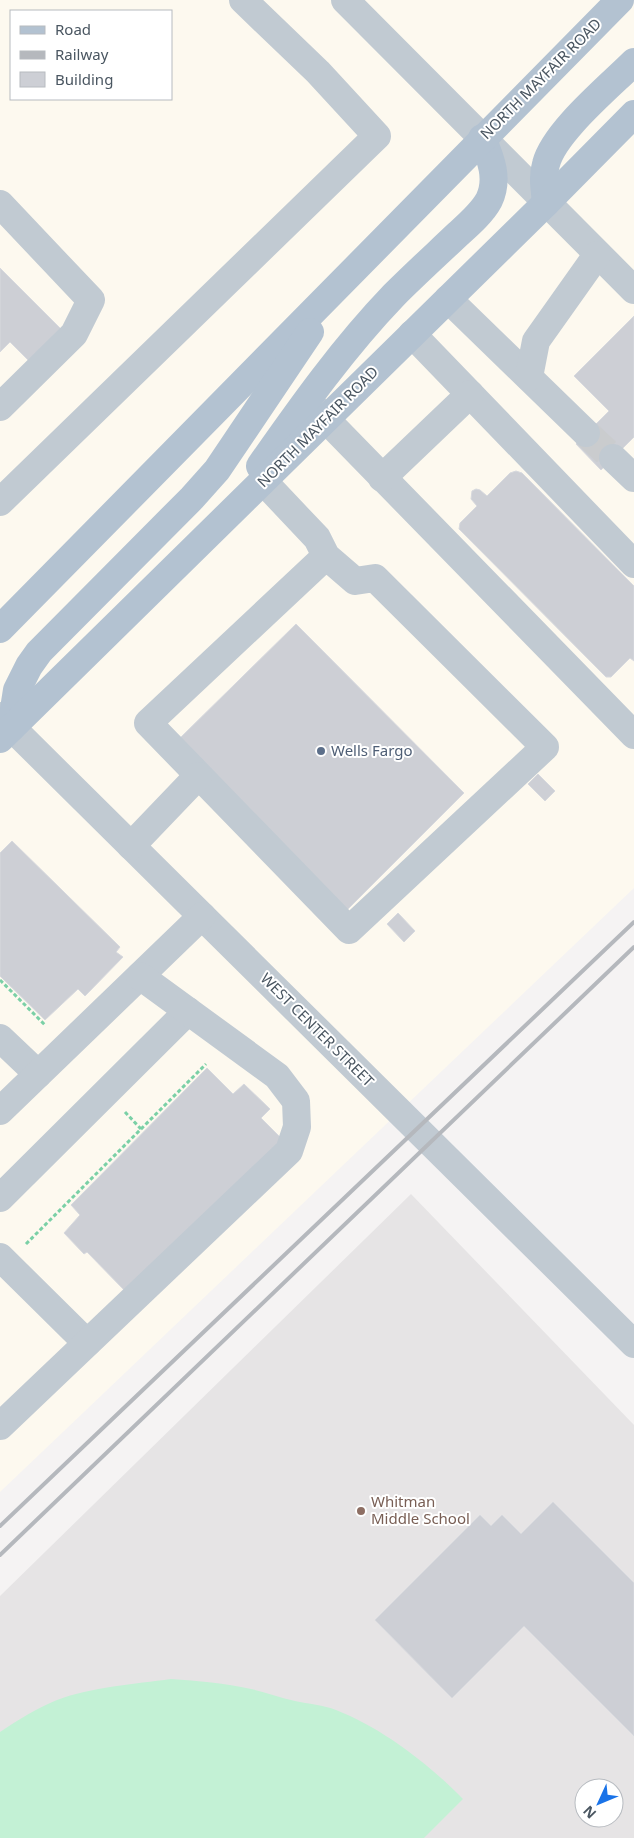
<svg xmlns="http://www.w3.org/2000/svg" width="634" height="1838" font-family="'Noto Sans',sans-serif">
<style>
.commercial{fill:#fdf9ef;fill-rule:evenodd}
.education{fill:#e6e4e5;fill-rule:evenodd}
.garden{fill:#c3f1d5}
.building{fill:#cdcfd5;stroke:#d7d9de}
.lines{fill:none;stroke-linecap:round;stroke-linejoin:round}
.minor-tunnel{stroke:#caccce;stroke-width:28;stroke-dasharray:28 14;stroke-linecap:butt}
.path{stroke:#7ad0a6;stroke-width:3;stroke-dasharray:4 2.5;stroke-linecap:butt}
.minor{stroke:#c1cad2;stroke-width:28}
.major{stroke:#b3c2d1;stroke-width:28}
.rail{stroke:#b5b8bd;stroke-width:4}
.service-dot{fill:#5c6f8a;stroke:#fff;stroke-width:2}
.education-dot{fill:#8d6e63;stroke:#fff;stroke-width:2}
.labels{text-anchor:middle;stroke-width:4;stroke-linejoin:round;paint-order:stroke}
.street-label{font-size:15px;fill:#4a5661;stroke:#fff}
.service-label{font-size:15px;fill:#4e5e75;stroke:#fff;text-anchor:start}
.education-label{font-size:15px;fill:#785e54;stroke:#fff;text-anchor:start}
</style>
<rect width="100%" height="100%" fill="#f5f3f3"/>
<path class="commercial" d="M0 0H634V888L0 1492ZM11 11H171V99H11Z"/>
<path class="education" d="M411 1194 634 1425V1838H0V1596ZM584 1788H614V1818H584Z"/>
<path class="garden" d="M171 1679C198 1681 225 1683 251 1689 266 1692 280 1698 295 1701 308 1704 324 1705 336 1710 382 1728 429 1764 463 1799L424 1838H0V1732C18 1720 37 1708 57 1700 91 1687 135 1684 171 1679Z"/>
<g class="building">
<path d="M0 268 64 332 32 364 10 342 0 352Z"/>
<path d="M634 316V437L601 470 576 444 609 411 574 376Z"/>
<path d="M516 471 522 473 634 586V661L630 658 611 677H606L459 529 460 523 477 506 471 499 472 491 476 489 480 490 487 496 510 473Z"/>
<path d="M296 624 464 793 347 910 178 740Z"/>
<path d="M538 774 555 791 545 801 528 784Z"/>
<path d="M12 841 120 947 116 952 123 957 85 996 78 989 45 1020 0 976V853Z"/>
<path d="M398 913 415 931 404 942 387 924Z"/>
<path d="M207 1068 233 1094 244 1084 270 1109 261 1118 282 1139 127 1293 87 1252 84 1254 64 1233 80 1215 71 1205Z"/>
<path d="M553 1502 634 1583V1736L524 1626 452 1698 375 1620 480 1515 491 1526 502 1515 521 1534Z"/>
</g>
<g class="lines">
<path class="minor-tunnel" d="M586 433 613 458"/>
<g class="path">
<path d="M0 980 46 1026"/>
<path d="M125 1112 141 1129"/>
<path d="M26 1244 206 1064"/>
</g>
<g class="minor">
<path d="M345 0 634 290"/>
<path d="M0 204 91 300 74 334 0 407"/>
<path d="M448 299 586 433"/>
<path d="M412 334 634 564"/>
<path d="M529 377 536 341 597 255"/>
<path d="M310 403 634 735"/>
<path d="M613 458 634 478"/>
<path d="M382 478 470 394"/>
<path d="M263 481 317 538 326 556 355 581 375 578 545 747 349 930 148 723 326 556"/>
<path d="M0 502 377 136 318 72 243 0"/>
<path d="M0 716 634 1344"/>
<path d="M131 846 198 776"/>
<path d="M0 1038 38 1074"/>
<path d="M0 1111 202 916"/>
<path d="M0 1198 188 1011"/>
<path d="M0 1257 87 1343"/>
<path d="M0 1426 289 1151 297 1127 296 1101 277 1076 140 976"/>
</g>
<g class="major">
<path d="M546 203C545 190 542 177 546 164 554 132 610 86 634 62"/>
<path d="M260 466C302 406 344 347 394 295 415 274 437 254 458 234 468 225 482 213 489 200 499 179 491 159 482 138"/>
<path d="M0 629 620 0"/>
<path d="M11 728 17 690 29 666 39 652 192 498 217 470 310 332"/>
<path d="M0 739 546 203 634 114"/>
</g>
<g class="rail">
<path d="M0 1526 634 922"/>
<path d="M0 1555 634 947"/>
</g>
</g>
<circle class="service-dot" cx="321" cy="751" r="5"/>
<circle class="education-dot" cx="361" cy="1511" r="5"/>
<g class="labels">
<g class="street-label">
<text transform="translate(541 79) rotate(-45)" y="5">NORTH MAYFAIR ROAD</text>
<text transform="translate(318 427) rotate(-45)" y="5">NORTH MAYFAIR ROAD</text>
<text transform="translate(317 1030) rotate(45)" y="5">WEST CENTER STREET</text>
</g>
<g class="service-label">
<text x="331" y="756">Wells Fargo</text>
</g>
<g class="education-label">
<text x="371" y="1507">Whitman<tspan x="371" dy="17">Middle School</tspan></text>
</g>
</g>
<rect x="10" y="10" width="162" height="90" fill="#ffffff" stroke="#b7bbc0"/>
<rect x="20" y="26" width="25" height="8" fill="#b3c2d1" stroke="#b7bbc0"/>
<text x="55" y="35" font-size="15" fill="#4a5661">Road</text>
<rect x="20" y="51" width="25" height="8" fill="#b5b8bd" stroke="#b7bbc0"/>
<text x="55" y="60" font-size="15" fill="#4a5661">Railway</text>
<rect x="20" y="72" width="25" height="15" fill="#cdcfd5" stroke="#b7bbc0"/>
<text x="55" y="85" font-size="15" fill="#4a5661">Building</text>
<g transform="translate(599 1803) rotate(226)"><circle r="24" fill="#ffffff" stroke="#b7bbc0"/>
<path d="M0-4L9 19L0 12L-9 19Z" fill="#1a73e8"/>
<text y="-8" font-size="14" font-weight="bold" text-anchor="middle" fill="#4a5661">N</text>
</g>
</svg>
